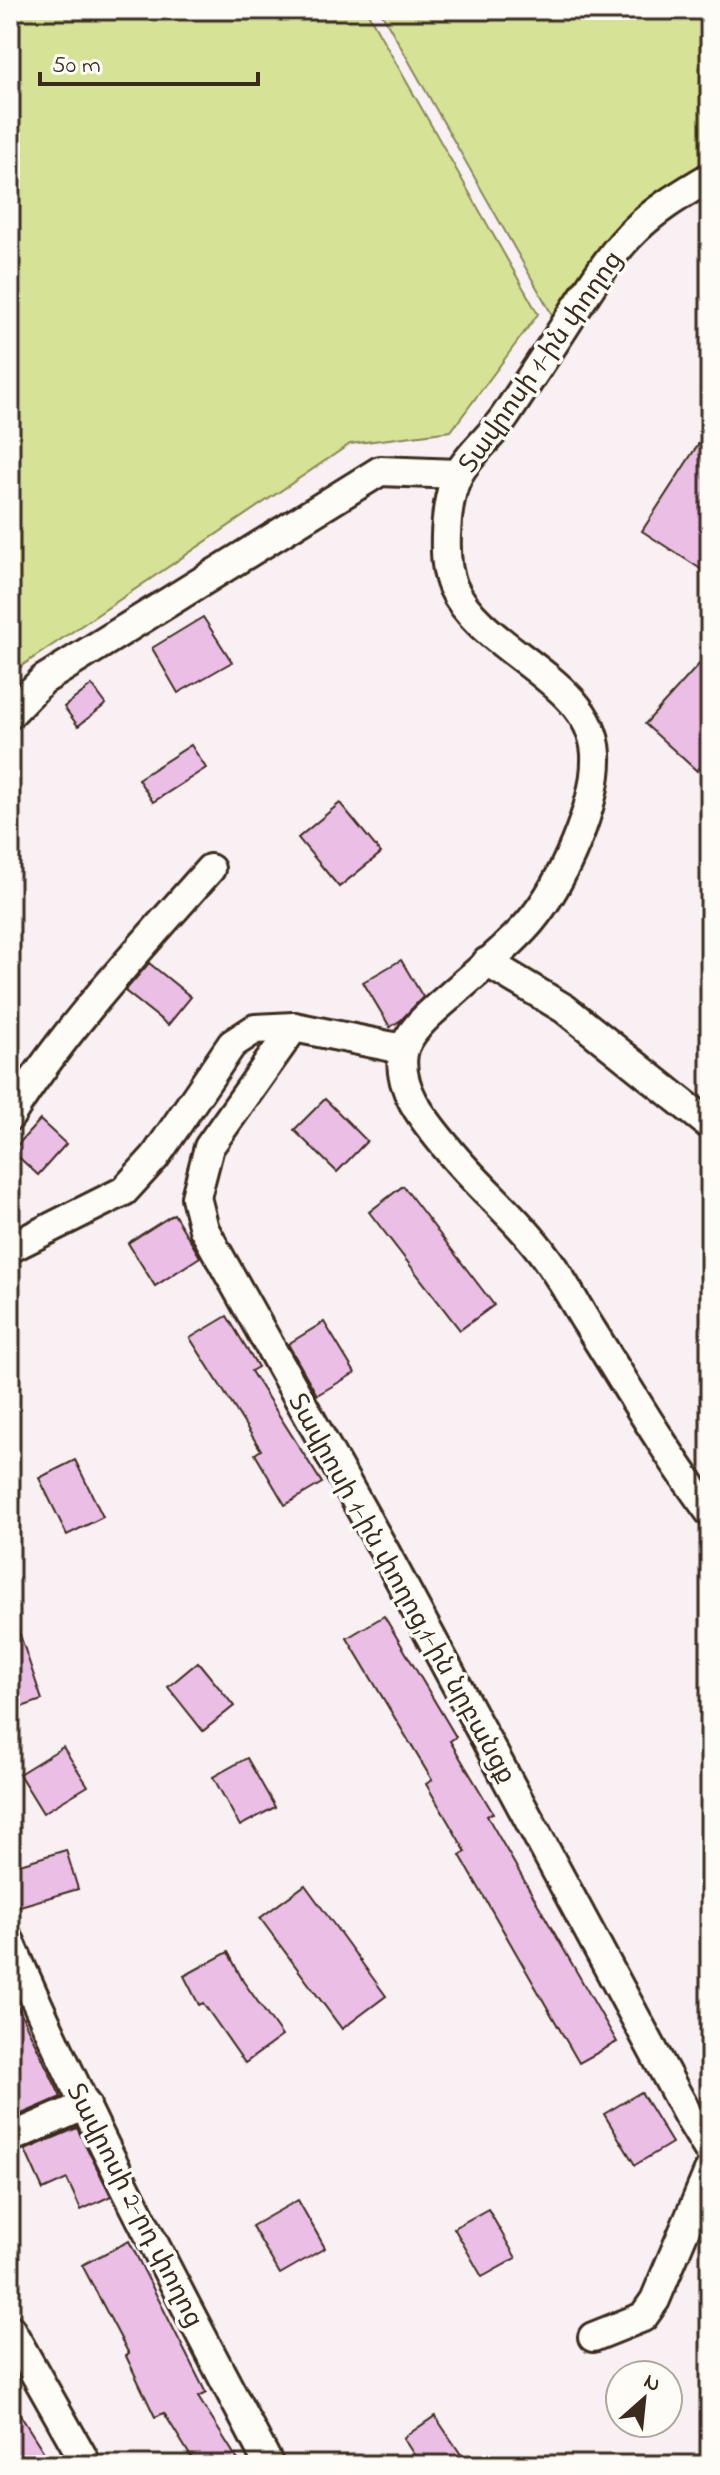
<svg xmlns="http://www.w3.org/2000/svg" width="720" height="2475" font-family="'Indie Flower','Noto Sans Armenian',sans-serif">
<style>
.green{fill:#d6e396;stroke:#88865a;stroke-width:2}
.building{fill:#ebbfe5;stroke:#3b2a1e;stroke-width:2}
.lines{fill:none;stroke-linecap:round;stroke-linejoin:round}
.minor-casing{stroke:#3b2a1e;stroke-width:34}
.minor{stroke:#fdfcf7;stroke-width:28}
.labels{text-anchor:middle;stroke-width:7;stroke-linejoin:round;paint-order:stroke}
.street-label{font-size:26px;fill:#3b2a1e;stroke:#fdfcf7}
</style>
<rect width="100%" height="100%" fill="#f9f0f3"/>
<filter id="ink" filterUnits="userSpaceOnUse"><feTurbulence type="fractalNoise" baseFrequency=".0125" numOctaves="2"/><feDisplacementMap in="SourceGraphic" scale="16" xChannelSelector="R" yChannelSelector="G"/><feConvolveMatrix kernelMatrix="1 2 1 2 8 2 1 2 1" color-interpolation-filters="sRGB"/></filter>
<g filter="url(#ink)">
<g class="green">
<path d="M10 10H366L538 314 451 431 350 444 23 665 10 678Z"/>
<path d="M380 10H710V161L554 318Z"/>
</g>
<g class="building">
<path d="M710 426V575L642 531Z"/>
<path d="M203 617 232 662 178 693 152 648Z"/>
<path d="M710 652V756L697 771 645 724Z"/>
<path d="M92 685 106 704 78 726 64 707Z"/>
<path d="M191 745 206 768 153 802 138 779Z"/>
<path d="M340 803 381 853 339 887 298 838Z"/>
<path d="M401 960 423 997 401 1020 390 1027 363 982Z"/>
<path d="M149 963 191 997 168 1025 125 991Z"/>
<path d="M325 1099 367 1141 337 1172 294 1130Z"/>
<path d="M40 1120 66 1144 38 1175 12 1151Z"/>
<path d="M403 1186 494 1305 460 1330 369 1212Z"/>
<path d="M174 1214 200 1257 155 1286 128 1243Z"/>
<path d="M227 1316 258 1367 251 1371 322 1483 285 1505 255 1454 261 1450 190 1338Z"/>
<path d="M324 1322 355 1373 317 1395 288 1344Z"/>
<path d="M75 1460 103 1517 67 1535 39 1478Z"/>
<path d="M384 1616 456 1737 450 1741 493 1813 487 1816 617 2042 579 2063 460 1855 466 1852 426 1784 432 1780 347 1638Z"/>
<path d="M14 1617 42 1700 10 1711V1618Z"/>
<path d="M198 1662 234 1706 203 1731 168 1687Z"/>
<path d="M63 1747 88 1786 43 1813 19 1774Z"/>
<path d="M247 1758 275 1807 240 1826 213 1777Z"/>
<path d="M66 1850 78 1889 10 1909V1867Z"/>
<path d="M305 1885 386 1996 342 2029 260 1918Z"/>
<path d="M228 1952 243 1981 282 2036 245 2063 203 2003 199 2005 184 1976Z"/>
<path d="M10 1991 61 2097 10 2119Z"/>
<path d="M641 2092 672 2143 635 2165 604 2114Z"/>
<path d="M77 2128 111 2196 81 2210 67 2179 43 2190 25 2150Z"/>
<path d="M298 2200 325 2248 280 2274 252 2226Z"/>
<path d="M488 2209 516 2258 482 2277 454 2228Z"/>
<path d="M129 2241 206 2393 198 2397 241 2465H196L164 2413 155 2417 126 2356 129 2354 82 2265Z"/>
<path d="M10 2399 52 2465H10Z"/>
<path d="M435 2416 468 2465H421L403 2438Z"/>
</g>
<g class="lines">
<g class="minor-casing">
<g id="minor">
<path d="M710 177C684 193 657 208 635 230 611 253 593 283 575 310 553 345 529 380 506 415 493 435 471 452 459 473 445 498 441 561 453 587 481 651 592 680 596 754 598 804 562 884 530 922 507 949 476 972 450 996 434 1010 407 1031 403 1053 397 1089 425 1121 447 1148 478 1187 518 1218 547 1259 562 1279 574 1302 587 1323 627 1386 665 1452 710 1512"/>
<path d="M10 714 43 680 380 471 458 474"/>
<path d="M487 962 565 1009 710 1125"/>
<path d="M294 1027 209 1147 196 1197 204 1229 385 1552 690 2119 710 2152"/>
<path d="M10 1116C64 1029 142 946 210 869"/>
<path d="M10 1248 124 1191 155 1157 232 1044 255 1029 294 1027 403 1049"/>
<path d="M10 1942C87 2121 179 2293 269 2465"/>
<path d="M10 2138 86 2105"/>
<path d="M10 2329 87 2465"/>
<path d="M593 2337 643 2317 655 2300 710 2169"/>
</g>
</g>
<use href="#minor" class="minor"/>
</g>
</g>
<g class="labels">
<g class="street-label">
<text transform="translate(540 361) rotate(-55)" y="9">Տավրոսի 1-ին փողոց</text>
<text transform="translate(403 1588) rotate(61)" y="9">Տավրոսի 1-ին փողոց,1-ին նրբանցք</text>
<text transform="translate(136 2205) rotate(63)" y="9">Տավրոսի 2-րդ փողոց</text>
</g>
</g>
<rect width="720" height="2475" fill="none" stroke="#fdfcf7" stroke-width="40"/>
<rect x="20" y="20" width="680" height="2435" fill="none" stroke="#3b2a1e" stroke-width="3" filter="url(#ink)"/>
<g transform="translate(644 2399) rotate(27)"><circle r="38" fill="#fdfcf7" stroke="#afa8a0" stroke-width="2"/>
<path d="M0-6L14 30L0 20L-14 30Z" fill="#3b2a1e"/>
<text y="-12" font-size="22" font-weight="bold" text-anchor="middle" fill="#3b2a1e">N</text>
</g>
<path d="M40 72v12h218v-12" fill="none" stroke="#3b2a1e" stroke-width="4"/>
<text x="52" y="72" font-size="24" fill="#3b2a1e" stroke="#fdfcf7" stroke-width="6" paint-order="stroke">50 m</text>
</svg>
